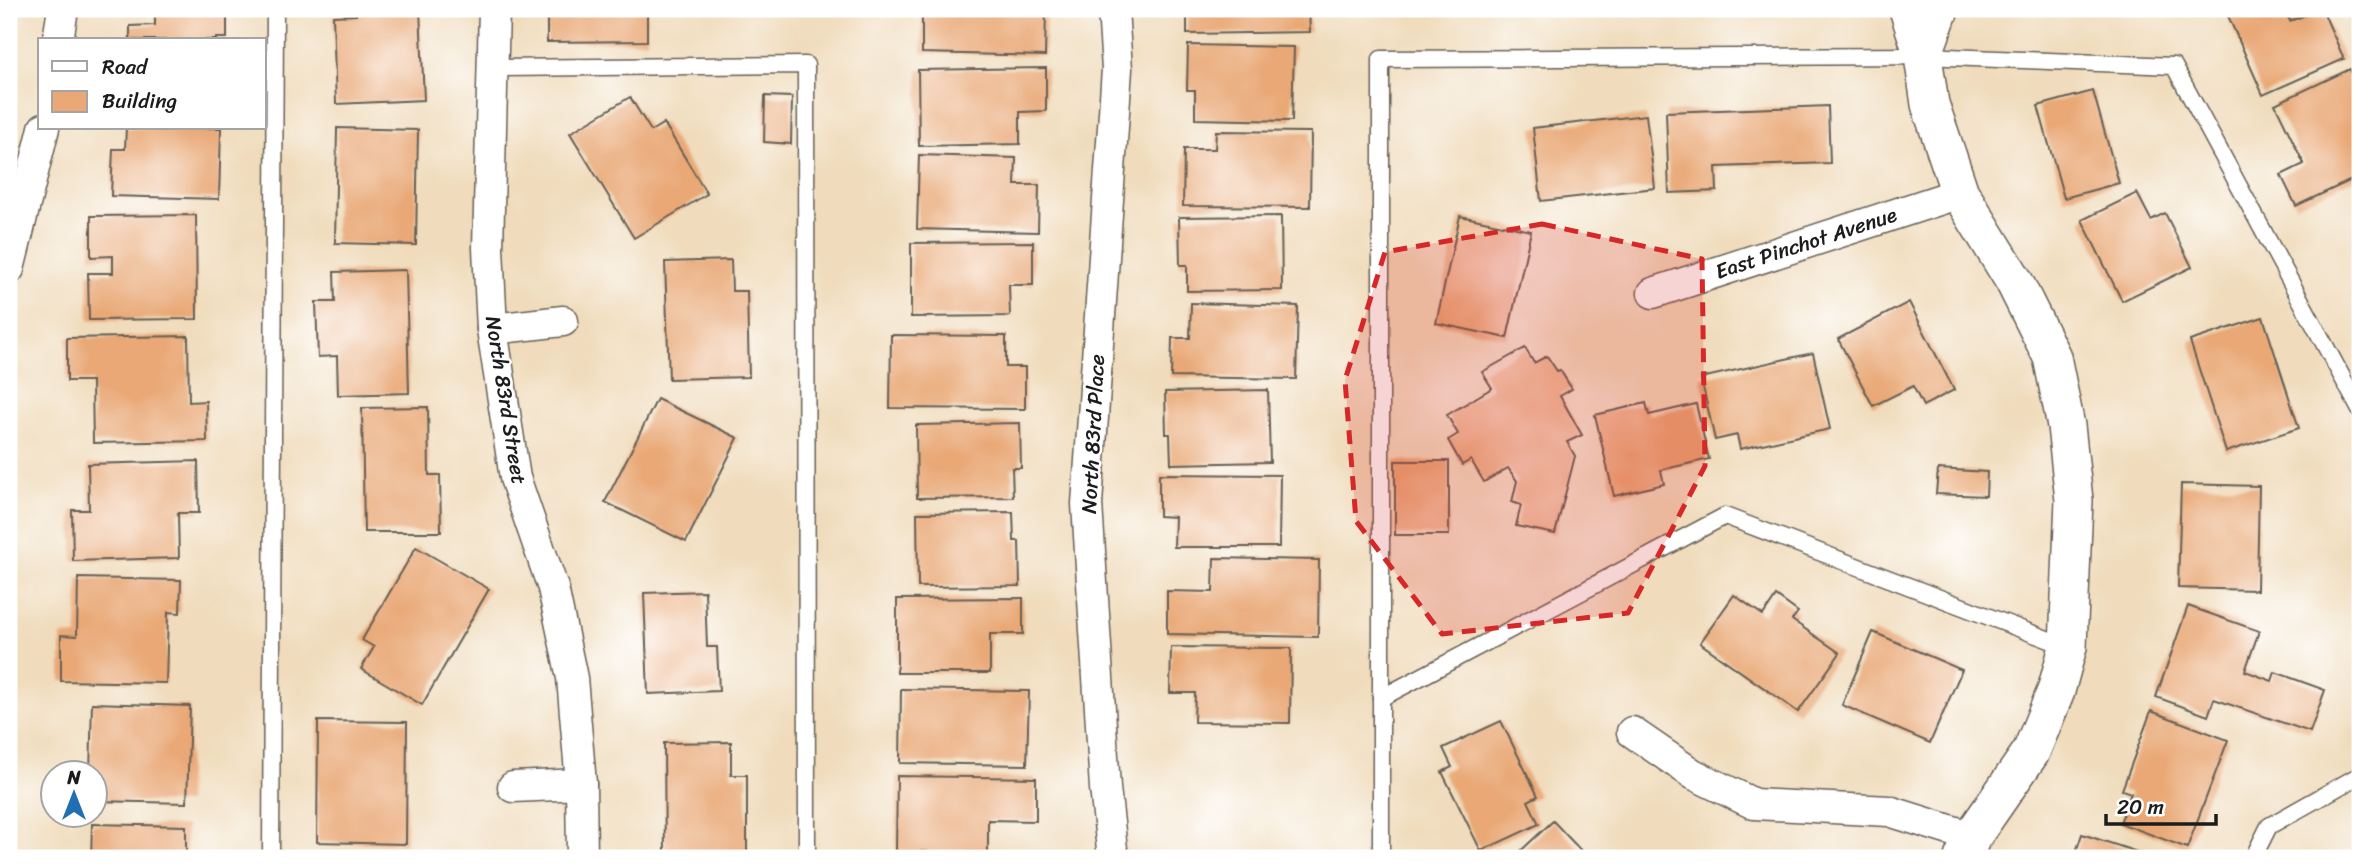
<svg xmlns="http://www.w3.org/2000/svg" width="2369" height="867" font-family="Sriracha,sans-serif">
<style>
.building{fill:#e9a876}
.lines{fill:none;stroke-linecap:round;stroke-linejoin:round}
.service-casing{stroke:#665f54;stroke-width:19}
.minor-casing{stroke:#665f54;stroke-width:33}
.tertiary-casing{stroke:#665f54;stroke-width:40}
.service{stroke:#fff;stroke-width:16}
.minor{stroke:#fff;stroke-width:30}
.tertiary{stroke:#fff;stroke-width:37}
.marked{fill:#d62828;fill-opacity:0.2;stroke:#d62828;stroke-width:5;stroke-dasharray:14 9;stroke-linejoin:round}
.labels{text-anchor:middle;stroke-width:5;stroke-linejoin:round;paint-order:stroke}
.street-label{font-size:21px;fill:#1c1c1c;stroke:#fff}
</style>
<rect width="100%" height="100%" fill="#fff"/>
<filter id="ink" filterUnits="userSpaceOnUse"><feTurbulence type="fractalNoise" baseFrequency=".0143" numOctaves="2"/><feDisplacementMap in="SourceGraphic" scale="14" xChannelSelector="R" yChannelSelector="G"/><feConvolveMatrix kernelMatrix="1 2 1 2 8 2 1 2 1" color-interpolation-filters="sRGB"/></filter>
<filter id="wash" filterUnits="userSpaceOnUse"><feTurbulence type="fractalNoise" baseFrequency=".00686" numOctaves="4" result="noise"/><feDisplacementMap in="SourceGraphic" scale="28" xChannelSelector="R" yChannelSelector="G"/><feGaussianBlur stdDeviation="1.57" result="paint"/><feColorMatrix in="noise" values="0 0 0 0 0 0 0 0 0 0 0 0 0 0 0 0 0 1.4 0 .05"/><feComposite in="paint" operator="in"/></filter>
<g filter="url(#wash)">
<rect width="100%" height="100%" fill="#f0dcbc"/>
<g id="blocks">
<g class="building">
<path d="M155 9H227V38H216V40H130V26L155 25Z"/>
<path d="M356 9H420L424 100 336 104 333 16 356 15Z"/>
<path d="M547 9H647V41L547 42Z"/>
<path d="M922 9 1046 10 1045 56 922 53Z"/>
<path d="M1187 9H1309L1310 32 1187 34Z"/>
<path d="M2225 9H2284L2290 21 2322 9 2344 59 2263 95Z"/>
<path d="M1188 45 1294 47 1292 121 1195 119V90H1187Z"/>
<path d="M1046 68V111L1020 112V144L919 146 918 70Z"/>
<path d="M2350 69 2360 92V176L2296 206 2281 175 2304 164 2275 104Z"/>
<path d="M2093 91 2119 183 2064 198 2038 106Z"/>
<path d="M765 96 792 97 791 144 764 142Z"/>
<path d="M630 97 651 131 664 123 707 194 634 238 570 133Z"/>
<path d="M1828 106 1830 163 1716 167 1717 191 1669 193 1666 112Z"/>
<path d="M1646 115 1655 188 1541 201 1533 128Z"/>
<path d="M126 128H221L219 199 111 196 113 149H125Z"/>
<path d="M337 128 418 130 416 245 335 243Z"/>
<path d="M1216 131 1311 132 1310 207 1183 206 1184 149H1215Z"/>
<path d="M919 155 1016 158 1015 185H1039L1038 232 917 229Z"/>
<path d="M2137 193 2151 220 2165 213 2192 267 2122 301 2082 220Z"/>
<path d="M196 215 197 319 89 320 88 273H113V256L91 257V216Z"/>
<path d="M1281 216 1282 290 1187 291V265H1180L1179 217Z"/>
<path d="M1460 216 1531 231 1507 338 1436 323Z"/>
<path d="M1033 242V285H1009L1010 316 911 317V243Z"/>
<path d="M731 260 732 291H747L749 377 669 379 665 262Z"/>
<path d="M406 270 409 393 338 395 337 356 318 357 316 302H335L334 272Z"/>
<path d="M1909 302 1954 390 1923 406 1913 386 1873 406 1838 339Z"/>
<path d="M1191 303 1298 306 1296 379 1171 377 1172 338H1190Z"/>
<path d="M2263 317 2299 428 2226 452 2190 341Z"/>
<path d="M891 335 1006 336V367H1025V409L890 408Z"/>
<path d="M188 336 189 402 206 401 207 441 93 443 92 381H67V338Z"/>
<path d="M1525 348 1534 363 1547 356 1557 371 1560 370 1572 389 1560 396 1582 435 1567 442 1575 456 1555 534 1516 526 1521 505 1512 502 1517 481 1508 468 1484 482 1471 460 1462 465 1448 440 1458 434 1447 415 1492 388 1482 372Z"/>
<path d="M1813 353 1830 429 1740 449 1737 435 1715 440 1701 378Z"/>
<path d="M1268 390 1270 462 1171 464 1170 434H1166L1165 392Z"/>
<path d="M657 399 738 438 686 542 605 502Z"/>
<path d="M1646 403 1649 415 1696 404 1709 459 1661 470 1664 484 1614 496 1595 415Z"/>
<path d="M428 407 429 475H440L441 532H364L362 408Z"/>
<path d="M1020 423 1021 468H1012L1013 497 917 498 916 425Z"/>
<path d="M198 461 199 513H178L179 558 73 561 72 510H89L88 464Z"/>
<rect x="1395" y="461" width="54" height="74"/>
<path d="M1938 469 1987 472 1986 496 1936 494Z"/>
<path d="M1159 474 1280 475 1279 547H1174L1175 517 1159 516Z"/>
<path d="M2181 484 2259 486 2257 590 2178 588Z"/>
<path d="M1013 512 1014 541H1019L1020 586 918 587 917 513Z"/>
<path d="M416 547 489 589 422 705 361 669 374 647 362 640Z"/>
<path d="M1214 558 1319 560 1318 637 1167 634V591L1213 592Z"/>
<path d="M78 578 181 580 180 613 168 612 166 683 61 681V635L77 636Z"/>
<path d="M705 591 707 647H717L719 691 648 694 644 593Z"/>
<path d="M1734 595 1763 615 1776 596 1798 612 1792 620 1840 653 1798 712 1700 643Z"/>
<path d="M1023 598V634H990V673H897V599Z"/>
<path d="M2188 606 2259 631 2245 671 2272 681 2275 672 2325 690 2310 732 2214 699 2208 716 2156 697Z"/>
<path d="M1873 632 1962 670 1930 743 1842 705Z"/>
<path d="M1171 647 1291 648 1290 723 1194 722 1195 693H1170Z"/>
<path d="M901 689 1029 691 1027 765 900 763Z"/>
<path d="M92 703 190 706 187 803 94 801V772H90Z"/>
<path d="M2151 711 2228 740 2187 848 2120 823 2131 793 2122 790Z"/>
<path d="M318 721 407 722 406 844 317 842Z"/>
<path d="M1501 721 1538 796 1528 801 1539 824 1481 851 1442 772 1452 767 1443 748Z"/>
<path d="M731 742V775H747V858H665L664 743Z"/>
<path d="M897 776 1036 778V821L988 820V853L896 851Z"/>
<path d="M1553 821 1588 858H1513Z"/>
<path d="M92 824 186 826V858H91Z"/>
<path d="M2082 834 2150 856 2149 858H2074Z"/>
</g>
</g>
</g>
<g filter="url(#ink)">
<use href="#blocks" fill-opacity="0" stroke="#665f54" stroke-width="2"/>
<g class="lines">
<g class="service-casing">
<g id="service">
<path d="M492 68 806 65 807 858"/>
<path d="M1381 698 1725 516 2068 647"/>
<path d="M271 858 275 9"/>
<path d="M1381 858V59L1923 56 2174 66 2360 410"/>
<path d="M2253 858 2269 826 2360 775"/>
</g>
</g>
<g class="minor-casing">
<g id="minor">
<path d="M494 9 488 248 492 329 515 478 553 588 572 678 581 784 582 858"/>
<path d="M58 40 63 9"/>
<path d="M9 269 44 128"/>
<path d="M1653 293 1960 193"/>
<path d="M492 329 563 321"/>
<path d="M1632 732 1693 774 1754 804 1889 811 1972 837"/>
<path d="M513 787 581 784"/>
<path d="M1113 858 1105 788 1087 504 1117 69 1113 9"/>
</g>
</g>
<g class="tertiary-casing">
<g id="tertiary">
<path d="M1908 9 1923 56 1930 104 1960 193 2014 281 2052 357 2066 426 2074 500 2068 647 2056 691 2031 752 1972 837 1963 858"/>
<path d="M1923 56 1940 9"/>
</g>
</g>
<use href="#service" class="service"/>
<use href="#minor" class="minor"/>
<use href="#tertiary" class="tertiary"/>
</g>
</g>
<path class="marked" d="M1542 224 1702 259 1705 466 1628 613 1442 634 1356 521 1345 380 1385 252Z"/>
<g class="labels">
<g class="street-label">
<text transform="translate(1806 243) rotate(-18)" y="7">East Pinchot Avenue</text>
<text transform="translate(506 400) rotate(81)" y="7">North 83rd Street</text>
<text transform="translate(1093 434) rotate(-87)" y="7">North 83rd Place</text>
</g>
</g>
<rect width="2369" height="867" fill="none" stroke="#fff" stroke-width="35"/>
<rect x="38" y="38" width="228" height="91" fill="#ffffff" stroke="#a4a4a4" stroke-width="2"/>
<rect x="52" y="61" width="35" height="10" fill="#ffffff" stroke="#a4a4a4" stroke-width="2"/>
<text x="102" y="74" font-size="21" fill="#1c1c1c">Road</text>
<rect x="52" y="91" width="35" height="21" fill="#e9a876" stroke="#a4a4a4" stroke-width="2"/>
<text x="102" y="108" font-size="21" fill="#1c1c1c">Building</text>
<g transform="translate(74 794)"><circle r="33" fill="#ffffff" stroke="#a4a4a4" stroke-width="2"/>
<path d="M0-5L12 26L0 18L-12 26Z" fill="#1f6fb2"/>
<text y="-10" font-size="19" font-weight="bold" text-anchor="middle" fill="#1c1c1c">N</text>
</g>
<path d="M2106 814v10h110v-10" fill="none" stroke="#1c1c1c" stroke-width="3.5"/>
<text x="2117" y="814" font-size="21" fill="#1c1c1c" stroke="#ffffff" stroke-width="5" paint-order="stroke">20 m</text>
</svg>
